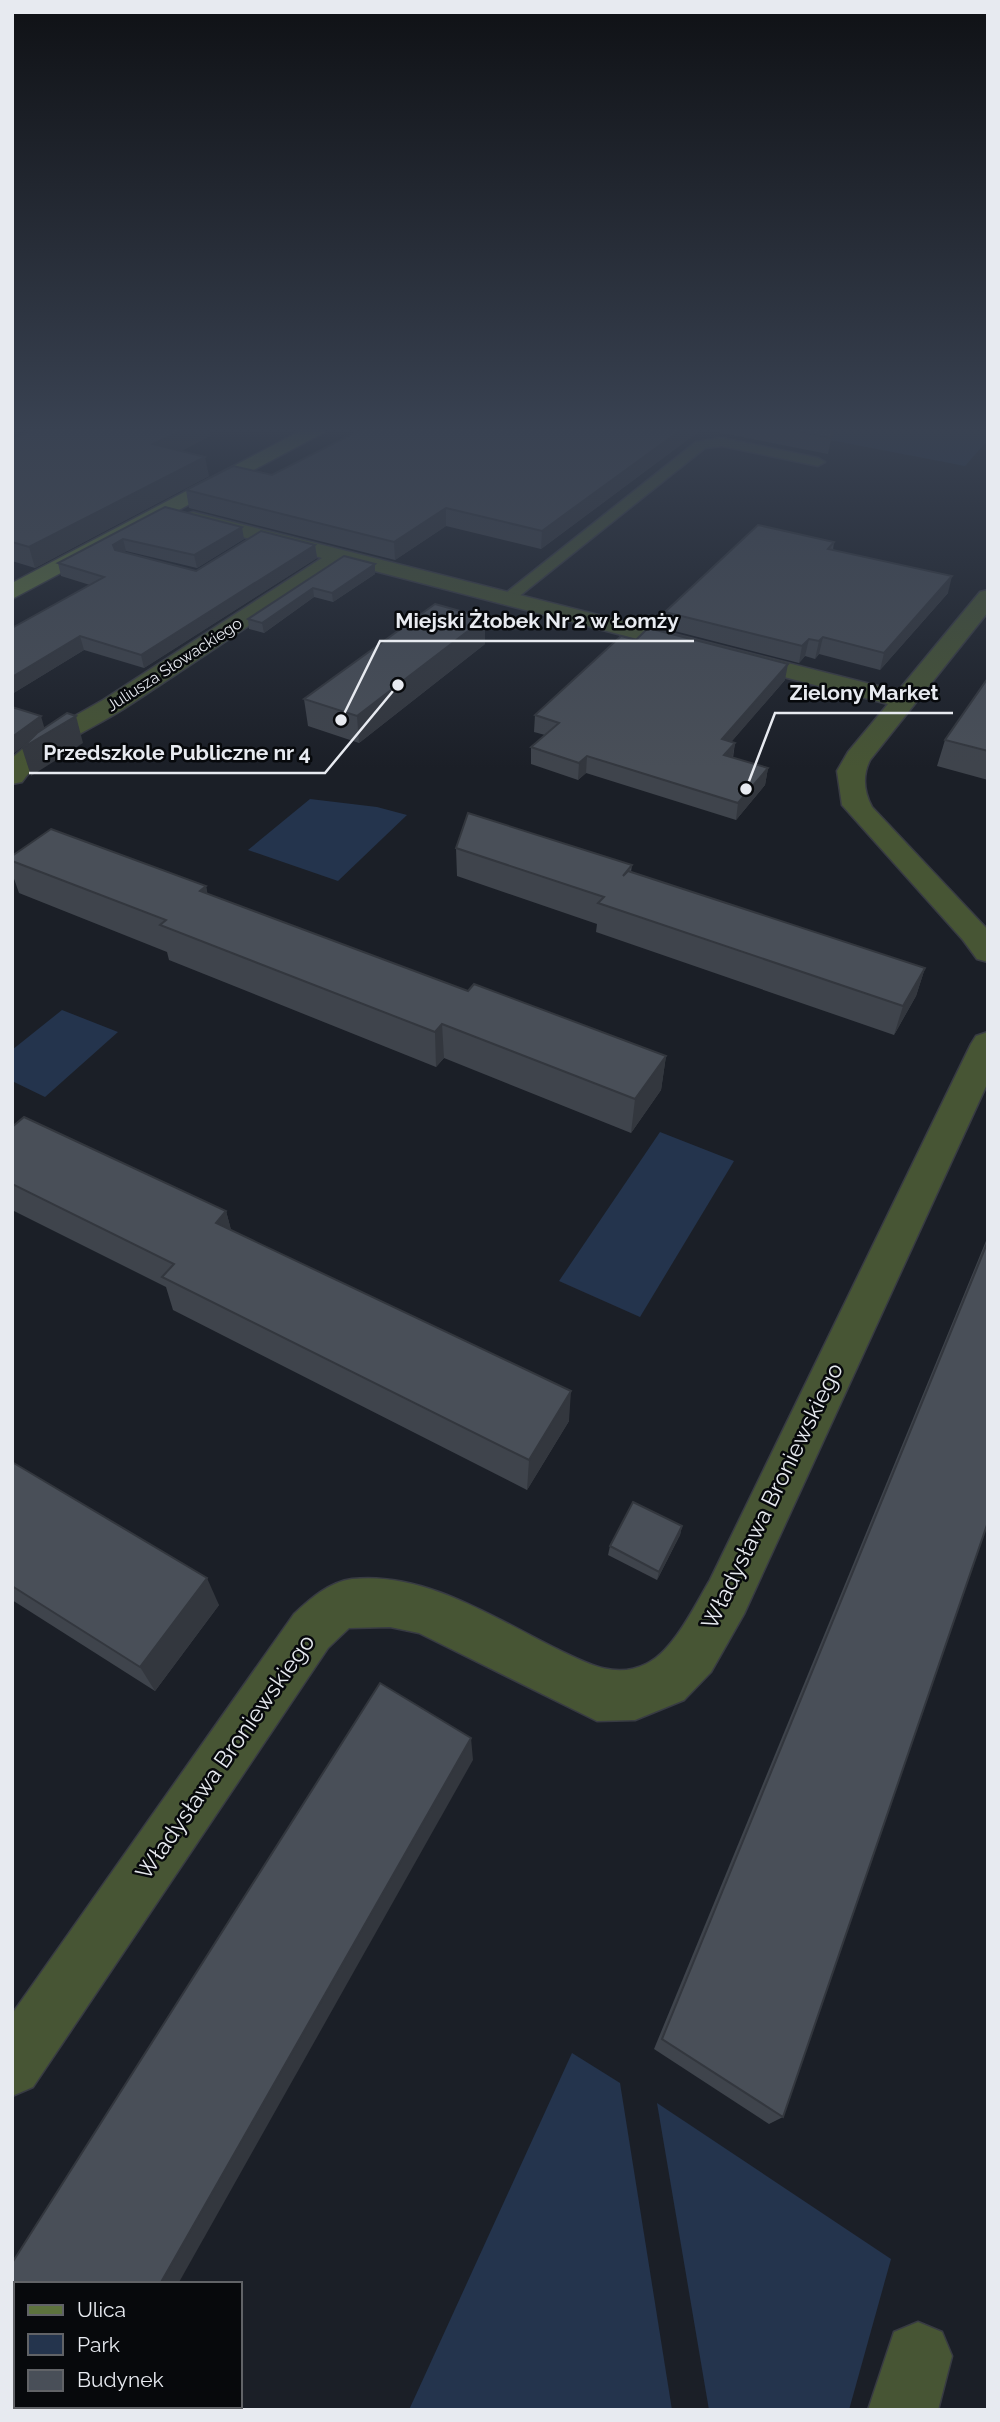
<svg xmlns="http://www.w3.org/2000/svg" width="1000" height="2422" font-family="Raleway,sans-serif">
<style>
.green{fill:#24344d}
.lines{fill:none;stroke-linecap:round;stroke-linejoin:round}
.service-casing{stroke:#383b43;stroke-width:3}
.minor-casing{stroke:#383b43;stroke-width:3}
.secondary-casing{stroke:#383b43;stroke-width:3}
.service{fill:#475534;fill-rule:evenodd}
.minor{fill:#475534;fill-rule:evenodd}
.secondary{fill:#5d733e;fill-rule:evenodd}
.wall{fill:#3f444c}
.shaded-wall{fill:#33373e}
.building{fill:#494f58;stroke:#33373e;stroke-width:2}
.labels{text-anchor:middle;stroke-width:5;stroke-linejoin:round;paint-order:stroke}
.far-street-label{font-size:16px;fill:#e7eaf0;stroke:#07090c}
.near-street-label{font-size:23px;fill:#e7eaf0;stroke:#07090c}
.leader{fill:none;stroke:#e7eaf0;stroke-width:2.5}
.callout-dot{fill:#e7eaf0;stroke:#07090c;stroke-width:2.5}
.callout-label{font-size:21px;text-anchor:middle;font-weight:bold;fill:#e7eaf0;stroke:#07090c;stroke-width:5;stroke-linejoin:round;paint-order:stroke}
</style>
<rect width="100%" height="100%" fill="#1b1f27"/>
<g class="green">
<path d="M773 429H988V440L965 466Z"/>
<path d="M310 799 377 807 407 815 338 881 248 850Z"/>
<path d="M62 1010 118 1032 45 1097 12 1081V1050Z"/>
<path d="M660 1132 734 1161 640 1317 559 1281Z"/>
<path d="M572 2053 620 2083 672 2410H409Z"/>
<path d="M657 2103 891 2259 849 2410H709Z"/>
</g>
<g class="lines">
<g class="service-casing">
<path id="service" d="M722 438 818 458 825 462 818 466 722 446 705 448 512 602H502L499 599 502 596 696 442Z"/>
</g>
<g class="minor-casing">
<g id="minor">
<path d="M193 512 898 691 980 592 988 590V612L870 760C862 776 864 792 872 807L988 930V962L977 959 963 940 842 805 837 771 848 752 888 704 344 563C270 611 198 660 125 708 89 731 47 746 22 782L12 784V758L34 739 103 700 322 558 186 522 183 518 186 514Z"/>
<path d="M988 1032V1082L744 1614 711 1672 684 1700 635 1720 597 1721 419 1633 390 1627 349 1628 328 1648 33 2087 12 2096V2014L294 1614C310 1599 329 1582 352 1579 426 1571 497 1620 561 1651 588 1664 616 1679 646 1664 673 1652 695 1605 710 1580L971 1044 976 1036Z"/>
<path d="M918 2322 942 2332 952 2356 938 2410H868L894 2332Z"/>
</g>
</g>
<g class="secondary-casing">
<path id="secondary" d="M304 429H326L323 433 12 599V583Z"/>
</g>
<use href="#service" class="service"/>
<use href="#minor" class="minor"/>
<use href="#secondary" class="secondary"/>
</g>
<g class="wall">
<path d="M27 429H209L210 436 181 451 209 476 35 568 12 561V439L29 432Z"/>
<path d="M362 429H833L828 454 702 429 541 549 446 526 395 560 189 508 186 490 272 475Z"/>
<path d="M165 507 244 539 197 568 126 551 124 552 196 571 315 545 317 558 144 668 84 650 12 694 90 585 61 576 58 563Z"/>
<path d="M834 542 833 550 948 593 880 670 819 654 815 659 805 656 799 663 663 628 665 612Z"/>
<path d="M344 556 375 574 333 602 314 597 264 633 249 629 248 619Z"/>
<path d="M485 644 359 743 308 726 304 699Z"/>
<path d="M988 678V780L937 766 945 740Z"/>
<path d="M785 680 731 742 735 743 733 758 768 768 765 785 736 820 586 773 578 780 531 764V747L545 735 534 732 535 715Z"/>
<path d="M456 848 632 865 631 872 925 968 916 996 894 1035 596 932 597 924 457 876Z"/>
<path d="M12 856 206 886 207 894 468 991 666 1056 661 1090 631 1133 444 1058 436 1067 169 960 167 952 19 893 12 873Z"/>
<path d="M12 1127 226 1211 231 1230 569 1421 527 1490 173 1310 166 1287 12 1210Z"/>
<path d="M988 1236V1522L783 2117 769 2124 654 2049Z"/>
<path d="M12 1462 219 1605 155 1691 12 1600Z"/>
<path d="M682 1526 680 1535 657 1580 608 1555 610 1546Z"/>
</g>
<g class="shaded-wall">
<path d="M185 429H209L210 436 157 464 153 444Z"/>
<path d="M682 429H702L541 549 542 531Z"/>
<path d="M205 457 209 476 35 568 29 547Z"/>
<path d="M446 508V526L395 560 394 542Z"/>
<path d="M242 527 244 539 197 568 194 555Z"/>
<path d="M123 539 126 551 115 557 113 545Z"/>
<path d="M315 545 317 558 144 668 141 655Z"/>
<path d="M375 564V574L333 602 332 593Z"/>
<path d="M952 576 948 593 880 670 884 653Z"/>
<path d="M313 588 314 597 264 633 262 623Z"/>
<path d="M485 618V644L359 743 357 716Z"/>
<path d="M80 636 84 650 12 694V677Z"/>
<path d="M823 637 819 654 815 659 819 641Z"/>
<path d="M809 639 805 656 799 663 802 646Z"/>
<path d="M788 664 785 680 719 756 722 739Z"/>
<path d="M41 716 45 730 12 755V737Z"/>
<path d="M76 716 83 743 31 776 22 748Z"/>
<path d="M735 743 732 759 724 755Z"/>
<path d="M587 756 586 773 578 780 579 763Z"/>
<path d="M768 768 765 785 736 820 738 803Z"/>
<path d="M206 886 213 921 200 891Z"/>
<path d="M925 968 916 996 894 1035 903 1006Z"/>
<path d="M442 1024 444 1058 436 1067 435 1032Z"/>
<path d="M666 1056 661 1090 631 1133 635 1099Z"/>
<path d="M226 1211 235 1245 216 1223Z"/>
<path d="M571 1391 569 1421 527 1490 529 1460Z"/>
<path d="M682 1526 680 1535 657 1580 659 1572Z"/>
<path d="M207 1578 219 1605 155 1691 140 1667Z"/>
<path d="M471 1738 473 1760 178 2284H160Z"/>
<path d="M90 2406H109L107 2410H88Z"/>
</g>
<g class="building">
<path d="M29 429H185L153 444 205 457 29 547 12 542V439L30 431Z"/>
<path d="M362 429H682L542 531 446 508 394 542 186 490 233 466 272 475Z"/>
<path d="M785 429H833L831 438Z"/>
<path d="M165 507 242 527 194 555 123 539 113 545 115 550 196 571 261 531 315 545 141 655 80 636 12 677V628L104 577 58 563Z"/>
<path d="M758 525 834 542 828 549 952 576 884 653 823 637 819 641 809 639 802 646 665 612Z"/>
<path d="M344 556 375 564 332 593 313 588 262 623 248 619Z"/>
<path d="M435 604 485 618 357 716 304 699Z"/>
<path d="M648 628 788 664 722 739 735 743 724 755 768 768 738 803 587 756 579 763 531 747 559 723 535 715 621 636 636 640Z"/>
<path d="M988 678V751L945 740Z"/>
<path d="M12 707 41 716 12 737Z"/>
<path d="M67 713 76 716 22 748 37 733Z"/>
<path d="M468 813 632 865 623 876 628 871 925 968 903 1006 598 903 604 897 456 848Z"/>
<path d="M51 829 206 886 200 891 468 991 474 984 666 1056 635 1099 442 1024 435 1032 160 925 166 920 12 861V856Z"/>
<path d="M24 1117 226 1211 216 1223 571 1391 529 1460 162 1277 174 1264 12 1184V1127Z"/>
<path d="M988 1241V1522L783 2117 662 2039Z"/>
<path d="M12 1462 207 1578 140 1667 12 1586Z"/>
<path d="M633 1502 682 1526 659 1572 610 1546Z"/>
<path d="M380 1683 471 1738 160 2284H16V2406H90L88 2410H12V2263Z"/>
</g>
<linearGradient id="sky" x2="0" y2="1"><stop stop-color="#0f1115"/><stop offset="0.56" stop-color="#394252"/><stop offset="1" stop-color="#394252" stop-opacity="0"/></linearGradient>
<rect width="1000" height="768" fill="url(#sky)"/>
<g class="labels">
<g class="far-street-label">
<text transform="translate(174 664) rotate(-33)" y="6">Juliusza Słowackiego</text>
</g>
<g class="near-street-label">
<text transform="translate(772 1496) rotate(-64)" y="8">Władysława Broniewskiego</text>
<text transform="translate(225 1757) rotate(-55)" y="8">Władysława Broniewskiego</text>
</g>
</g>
<path class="leader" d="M341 720L380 641H694M746 789L775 713H953M398 685L325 773H29"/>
<g class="callout-dot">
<circle cx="341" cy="720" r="7"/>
<circle cx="746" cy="789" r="7"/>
<circle cx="398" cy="685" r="7"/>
</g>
<g class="callout-label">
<text x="537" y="628">Miejski Żłobek Nr 2 w Łomży</text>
<text x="864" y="700">Zielony Market</text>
<text x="177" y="760">Przedszkole Publiczne nr 4</text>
</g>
<rect width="1000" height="2422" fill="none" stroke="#e7eaf0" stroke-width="28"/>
<rect x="14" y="2282" width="228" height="126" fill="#07090c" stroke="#616367" stroke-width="2"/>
<rect x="28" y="2305" width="35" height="10" fill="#5d733e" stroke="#616367" stroke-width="2"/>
<text x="77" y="2317" font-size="21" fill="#e7eaf0">Ulica</text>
<rect x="28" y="2334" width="35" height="21" fill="#24344d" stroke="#616367" stroke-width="2"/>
<text x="77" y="2352" font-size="21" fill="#e7eaf0">Park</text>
<rect x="28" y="2370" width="35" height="21" fill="#494f58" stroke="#616367" stroke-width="2"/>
<text x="77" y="2387" font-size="21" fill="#e7eaf0">Budynek</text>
</svg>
